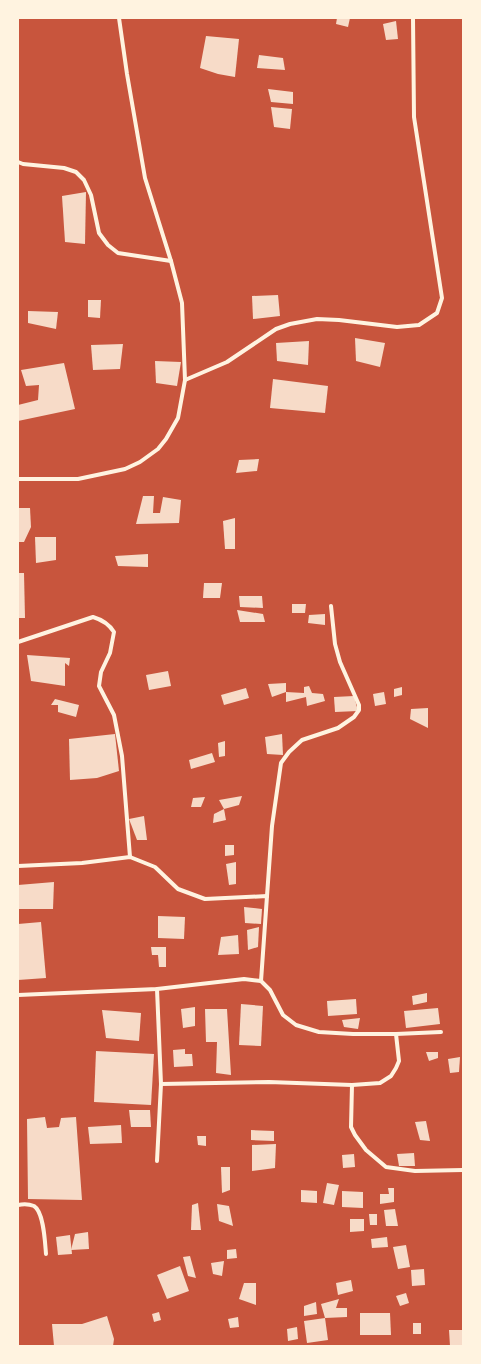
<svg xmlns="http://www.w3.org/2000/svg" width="481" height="1364" font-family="'Fira Sans Condensed',sans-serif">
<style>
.building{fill:#f7dbc8}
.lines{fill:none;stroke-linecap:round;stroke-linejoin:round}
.minor{stroke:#fff3e0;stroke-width:4}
</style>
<rect width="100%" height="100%" fill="#c8553d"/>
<g class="building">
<path d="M337 18H350L348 27 336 24Z"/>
<path d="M396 21 398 39 386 40 383 24Z"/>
<path d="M206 36 239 39 235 77 218 74 200 68Z"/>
<path d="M259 55 283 58 285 70 257 68Z"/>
<path d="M268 89 293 92V104L271 102Z"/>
<path d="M271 107 292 109 290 129 274 127Z"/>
<path d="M86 192 85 244 65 242 62 196Z"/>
<path d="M278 295 280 316 253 319 252 296Z"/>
<path d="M88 300H101L100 318 88 317Z"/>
<path d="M28 311 58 312 56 329 28 323Z"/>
<path d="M355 338 385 343 380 367 356 361Z"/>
<path d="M309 341 308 365 277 361 276 343Z"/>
<path d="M123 344 120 369 93 370 91 345Z"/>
<path d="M155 361 181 362 177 386 156 383Z"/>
<path d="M64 363 75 409 18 421V405L38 400 39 385 26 386 21 370Z"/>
<path d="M273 379 328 386 325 413 270 408Z"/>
<path d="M259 459 257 471 236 473 239 460Z"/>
<path d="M143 496H154L153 513H160L163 497 181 500 179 523 136 524Z"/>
<path d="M18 508H30L31 527 24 542H18Z"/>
<path d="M235 518V549H225L223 521Z"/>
<path d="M35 537H56V560L36 563Z"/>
<path d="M148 554V567L118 566 115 556Z"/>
<path d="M18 573H24L25 618H18Z"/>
<path d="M204 583H222L220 598H203Z"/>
<path d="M239 596H262L263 608 240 607Z"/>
<path d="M292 604H306L305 613H292Z"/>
<path d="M237 610 263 614 265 622H240Z"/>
<path d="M325 614V625L308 623 309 615Z"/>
<path d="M27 655 70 658 69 666 65 663V686L31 681Z"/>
<path d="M168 671 171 686 149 690 146 675Z"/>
<path d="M286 683V692L272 697 268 684Z"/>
<path d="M309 686 312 693 323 694 325 701 307 706 306 697 286 702V692L304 693V687Z"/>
<path d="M402 687V695L394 697V689Z"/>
<path d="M246 688 249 698 224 705 221 695Z"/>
<path d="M384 692 386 704 375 706 373 694Z"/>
<path d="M354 696 358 711 335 712 334 697Z"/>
<path d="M55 699 79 705 76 717 58 712V705H51Z"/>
<path d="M428 708V728L410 719 411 709Z"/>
<path d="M115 734 119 771 97 778 70 780 69 739Z"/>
<path d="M282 734 283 755 267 754 265 737Z"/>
<path d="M225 741V756L219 757 218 743Z"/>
<path d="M212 753 215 762 191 769 189 760Z"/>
<path d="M242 796 239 805 224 809 219 800Z"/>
<path d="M205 797 201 807H191L193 798Z"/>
<path d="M224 809 226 820 213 823 214 814Z"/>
<path d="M144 816 147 840H137L129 819Z"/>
<path d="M225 845H234V855L225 856Z"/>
<path d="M236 862V884L229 885 226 864Z"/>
<path d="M54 882 53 909H18V885Z"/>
<path d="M244 907 262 909 261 924 245 923Z"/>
<path d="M158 916 185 917 184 939 158 938Z"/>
<path d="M41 922 46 978 18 980V924Z"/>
<path d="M259 927 258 947 248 950 247 930Z"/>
<path d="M238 935 239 954 218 955 221 937Z"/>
<path d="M151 947H166V967H159L158 955H152Z"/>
<path d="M427 993V1002L413 1005 412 996Z"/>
<path d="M356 999 357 1014 328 1016 327 1001Z"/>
<path d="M241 1004 263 1006 261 1046 239 1045Z"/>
<path d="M195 1007V1026L183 1028 181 1009Z"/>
<path d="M438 1008 440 1024 406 1028 404 1011Z"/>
<path d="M205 1009H227L231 1075 216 1073 217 1042H206Z"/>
<path d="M102 1010 141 1013 139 1041 106 1038Z"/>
<path d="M360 1018 358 1029 344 1027 342 1020Z"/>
<path d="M185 1049V1054H192L193 1066 174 1067 173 1050Z"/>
<path d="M96 1051 154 1054 151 1105 94 1102Z"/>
<path d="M426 1052H438V1058L429 1061Z"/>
<path d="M460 1057 459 1072 450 1073 448 1059Z"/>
<path d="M129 1110H150L151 1127H131Z"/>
<path d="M45 1117 47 1128 59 1127 61 1118 76 1117 82 1200 28 1199 27 1119Z"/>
<path d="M426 1121 430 1141 420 1140 415 1122Z"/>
<path d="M121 1125 122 1143 90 1144 88 1127Z"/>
<path d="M251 1130 274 1131V1141L251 1140Z"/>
<path d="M197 1136H206V1146L198 1145Z"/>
<path d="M276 1144 275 1168 252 1171V1145Z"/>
<path d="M414 1153 415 1166H399L397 1154Z"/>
<path d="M354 1154 355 1167 343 1168 342 1155Z"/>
<path d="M221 1167H230V1190L222 1193Z"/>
<path d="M327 1183 339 1185 334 1205 323 1203Z"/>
<path d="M388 1188H394V1202L380 1204V1194H389Z"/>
<path d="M301 1190 317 1191V1203L301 1202Z"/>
<path d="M342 1191 363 1192V1208L342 1207Z"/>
<path d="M198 1203 201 1230H191L192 1205Z"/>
<path d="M217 1204 229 1206 233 1226 219 1221Z"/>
<path d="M395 1209 398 1226H386L384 1210Z"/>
<path d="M369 1214H377V1225H370Z"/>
<path d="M350 1219H364V1231L350 1232Z"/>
<path d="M88 1232 89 1249 71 1250 75 1234Z"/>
<path d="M70 1235 72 1254 58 1255 56 1237Z"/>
<path d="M387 1237 388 1247 372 1248 371 1239Z"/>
<path d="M406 1245 410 1267 398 1269 393 1247Z"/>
<path d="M236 1249 237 1258 227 1259V1250Z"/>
<path d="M190 1256 196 1278 188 1276 183 1257Z"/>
<path d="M224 1261 222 1276 213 1274 211 1263Z"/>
<path d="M180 1266 189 1291 167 1299 157 1275Z"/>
<path d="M424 1269 425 1285 412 1286 411 1270Z"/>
<path d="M351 1280 353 1291 338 1295 336 1283Z"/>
<path d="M244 1283H256V1305L239 1299Z"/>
<path d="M406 1293 409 1303 400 1306 396 1296Z"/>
<path d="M339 1299 336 1308H347V1317L325 1318 321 1304Z"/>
<path d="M316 1302 317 1314 304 1316V1306Z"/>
<path d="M159 1312 161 1320 154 1322 152 1314Z"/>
<path d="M360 1313H390L391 1335H360Z"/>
<path d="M107 1316 114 1339 113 1346H54L52 1324H82Z"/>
<path d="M238 1317 239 1327 230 1328 228 1319Z"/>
<path d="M325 1318 328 1340 307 1343 304 1321Z"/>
<rect x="413" y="1323" width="8" height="11"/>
<path d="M297 1327 298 1339 288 1341 287 1329Z"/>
<path d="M449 1330H463V1346H450Z"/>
</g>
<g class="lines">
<g class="minor">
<path d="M18 162 23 164 64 168 76 172 84 180 91 195 99 233 108 245 118 253 171 261"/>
<path d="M185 380 227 362 276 329 290 324 317 319 339 320 397 327 419 325 437 313 442 298 414 117 413 18"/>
<path d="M18 479H78L125 469 140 462 158 449 166 439 178 418 185 380 182 303 171 261 145 178 127 74 119 18"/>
<path d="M18 642 93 617C103 620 109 624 114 632L110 653 101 672 99 686 114 715 122 756 130 857"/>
<path d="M18 866 82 863 130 857 155 867 178 889 205 899 267 896 261 981"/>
<path d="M267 896 272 826 281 763 289 752 302 740 338 728 354 717 359 710V705L340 662 335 644 331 606"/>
<path d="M157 989 161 1084 157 1161"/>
<path d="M18 995 157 989 244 979 261 981 270 990 283 1015 296 1025 319 1032 353 1034H396L441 1032"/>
<path d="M161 1084 269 1082 352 1085 380 1083 391 1076 396 1068 399 1061 396 1034"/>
<path d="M352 1085 351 1127 355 1135 366 1150 386 1167 415 1171 463 1170"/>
<path d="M18 1205C23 1204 29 1204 34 1206 44 1212 45 1243 46 1254"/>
</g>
</g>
<rect width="481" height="1364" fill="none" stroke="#fff3e0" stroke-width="38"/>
</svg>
